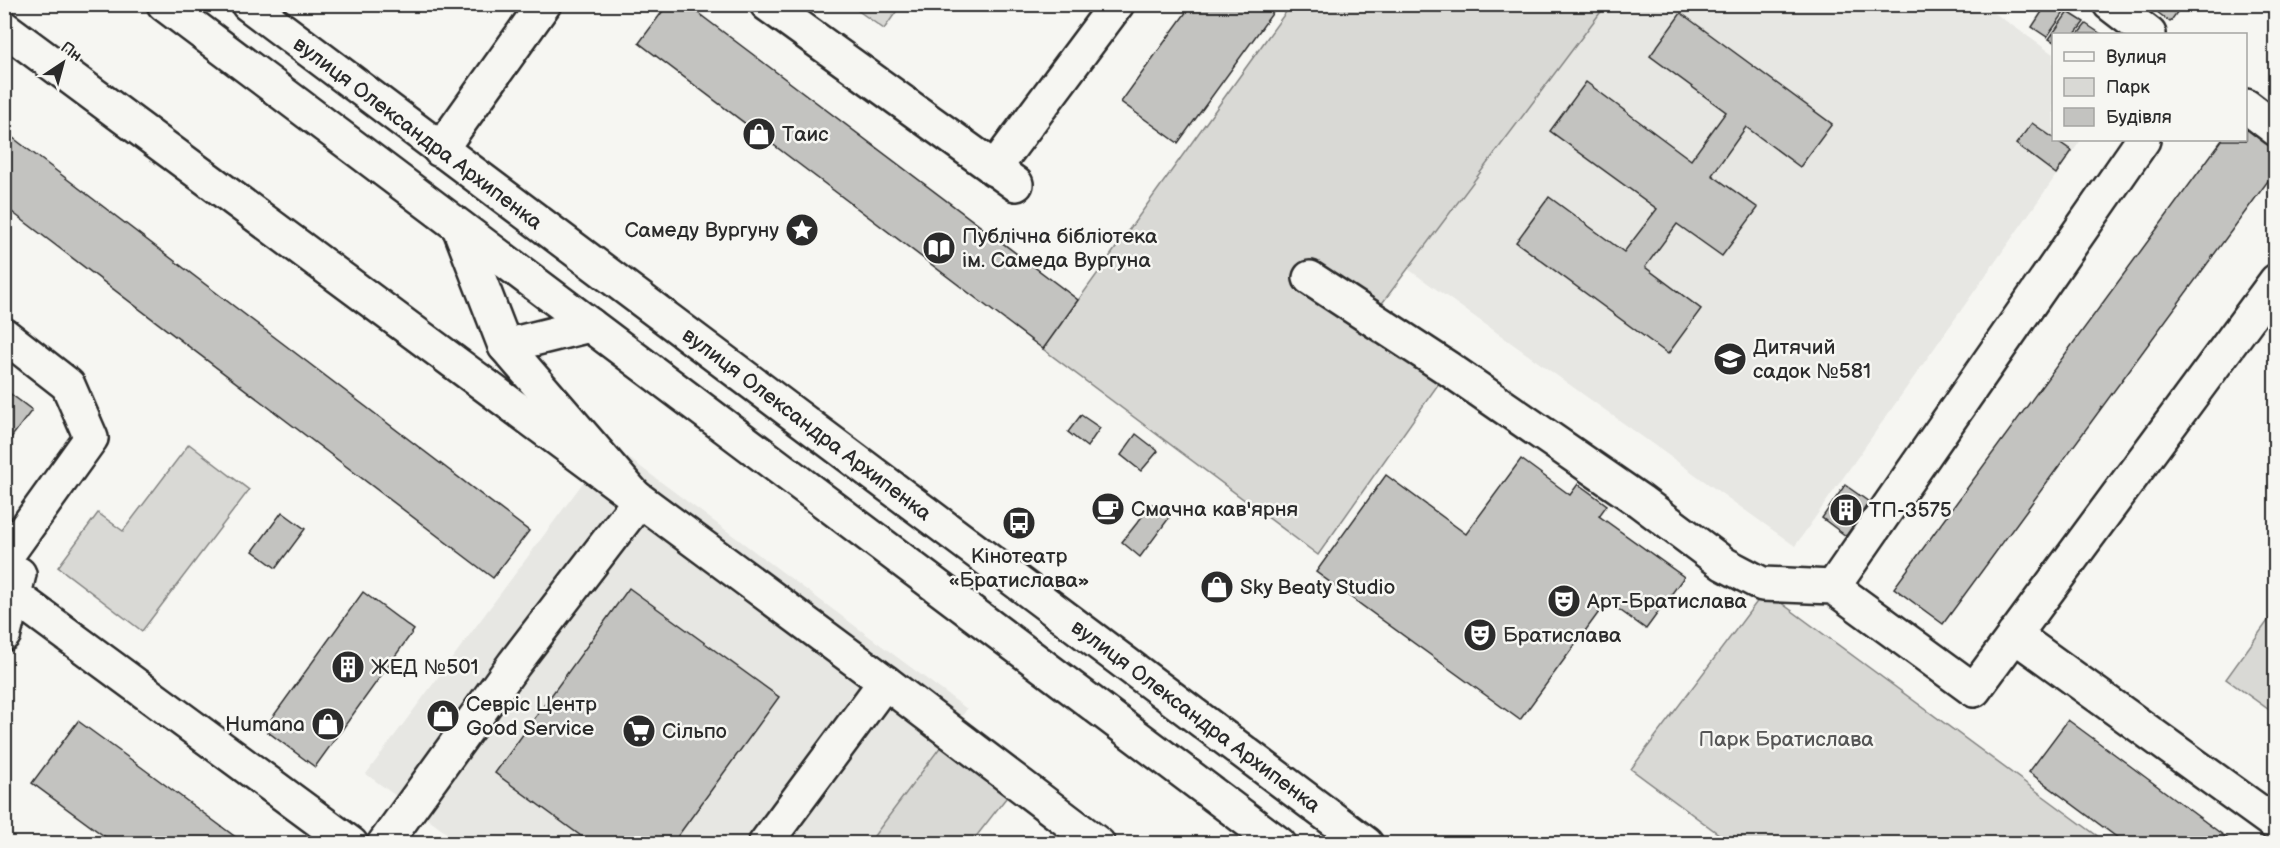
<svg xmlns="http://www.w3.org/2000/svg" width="2280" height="848" font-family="'Balsamiq Sans',sans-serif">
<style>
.built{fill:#e7e7e3}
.green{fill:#d9d9d5;stroke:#828280;stroke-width:1.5}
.building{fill:#c3c3c0;stroke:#2b2b2b;stroke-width:1.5}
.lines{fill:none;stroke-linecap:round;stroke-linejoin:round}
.minor-casing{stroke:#2b2b2b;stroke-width:38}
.major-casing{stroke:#2b2b2b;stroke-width:38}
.minor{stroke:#f6f6f2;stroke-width:33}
.major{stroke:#f6f6f2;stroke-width:33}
.labels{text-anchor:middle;stroke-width:5;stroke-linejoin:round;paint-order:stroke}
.street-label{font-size:21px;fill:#2b2b2b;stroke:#f6f6f2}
.poi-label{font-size:21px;fill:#2b2b2b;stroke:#f6f6f2;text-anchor:start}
.park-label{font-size:21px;fill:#565656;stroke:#f6f6f2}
</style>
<rect width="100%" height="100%" fill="#f6f6f2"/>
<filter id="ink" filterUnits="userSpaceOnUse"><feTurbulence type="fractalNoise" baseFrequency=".0167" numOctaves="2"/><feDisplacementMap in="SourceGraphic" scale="12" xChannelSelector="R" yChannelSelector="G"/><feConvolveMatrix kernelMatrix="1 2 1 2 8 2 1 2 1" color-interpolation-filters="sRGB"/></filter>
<g filter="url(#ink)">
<g class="built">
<path d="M1606 5H1983L2053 54 2054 140H2081L1795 546 1408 269Z"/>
<path d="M611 445 967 709 868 843H460L366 774Z"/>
</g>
<g class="green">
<path d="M850 5H901L884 29Z"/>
<path d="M1291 5H1606L1371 318 1449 369 1318 555 1043 349Z"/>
<path d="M189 444 249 490 142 631 58 567 98 513 123 531Z"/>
<path d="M1765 591 2107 843H1731L1631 769Z"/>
<path d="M2275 611V714L2226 679Z"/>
<path d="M950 734 1017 784 971 843 868 844Z"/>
</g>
<g class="building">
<path d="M668 4H686L1078 300 1043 349 639 43Z"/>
<path d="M1192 4H1279L1178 143 1121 102Z"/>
<path d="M2047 4H2058L2066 10 2047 37 2032 27Z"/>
<path d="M2147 4H2183L2170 22Z"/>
<path d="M2068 12 2084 22 2075 34H2054V42L2049 39Z"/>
<path d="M1681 13 1832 124 1800 167 1746 127 1712 175 1758 208 1722 256 1677 224 1645 267 1701 309 1668 354 1516 242 1549 197 1624 252 1657 209 1550 131 1586 82 1691 160 1726 112 1650 56Z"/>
<path d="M2086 24 2101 34H2078Z"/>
<path d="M2246 122 2276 143V170L1943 624 1894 588 2222 140H2246Z"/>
<path d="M2032 123 2072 151 2056 174 2016 144Z"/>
<path d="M4 131 529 531 493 578 4 206Z"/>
<path d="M4 389 32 410 4 447Z"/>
<path d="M1081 415 1100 428 1087 447 1068 432Z"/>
<path d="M1136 434 1158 451 1141 471 1121 455Z"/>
<path d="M1521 459 1570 495 1578 484 1607 505 1599 516 1684 577 1646 629 1607 601 1520 720 1316 572 1386 475 1466 534Z"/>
<path d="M1845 485 1869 502 1846 536 1822 518Z"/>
<path d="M1152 504 1169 518 1140 557 1122 542Z"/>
<path d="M282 512 305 529 276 568 253 551Z"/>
<path d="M629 588 779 697 672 844H592L495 773Z"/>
<path d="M363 592 414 630 315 767 264 729Z"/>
<path d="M2068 720 2117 756 2235 844H2126L2029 772Z"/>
<path d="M78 721 133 761 245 844H115L32 783Z"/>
</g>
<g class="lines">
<g class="minor-casing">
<g id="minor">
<path d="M767 4 1016 184"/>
<path d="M2110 4 2149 34"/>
<path d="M4 28 885 682 1098 844"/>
<path d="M2246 106 2276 129"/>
<path d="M440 150 544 4"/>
<path d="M994 169 1117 4"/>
<path d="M1310 278 1449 369 1640 501 1724 564 1762 584 1833 587 1974 690 2276 281"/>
<path d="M4 335 68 385 91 438 4 559"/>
<path d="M505 346 590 325"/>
<path d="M1833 587 2143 140"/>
<path d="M4 588 351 844"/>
<path d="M4 634 19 574"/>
<path d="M2014 635 2276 824"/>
<path d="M384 844 514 664 639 501 505 346 459 227"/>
<path d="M765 844 885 682"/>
</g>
</g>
<g class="major-casing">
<g id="major">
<path d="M164 4 1279 844"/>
<path d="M248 4 1366 844"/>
</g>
</g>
<use href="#minor" class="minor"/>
<use href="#major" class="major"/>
</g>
</g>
<defs>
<g id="shop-disc" transform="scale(1.725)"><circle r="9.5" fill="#2b2b2b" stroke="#f6f6f2"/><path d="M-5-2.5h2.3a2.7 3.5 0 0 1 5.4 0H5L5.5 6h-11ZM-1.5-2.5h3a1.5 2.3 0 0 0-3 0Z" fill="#fff"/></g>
<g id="sight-disc" transform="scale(1.725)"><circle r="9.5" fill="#2b2b2b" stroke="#f6f6f2"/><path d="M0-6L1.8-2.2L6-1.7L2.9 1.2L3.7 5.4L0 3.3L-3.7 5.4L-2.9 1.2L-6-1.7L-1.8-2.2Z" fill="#fff"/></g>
<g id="library-disc" transform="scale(1.725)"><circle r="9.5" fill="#2b2b2b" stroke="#f6f6f2"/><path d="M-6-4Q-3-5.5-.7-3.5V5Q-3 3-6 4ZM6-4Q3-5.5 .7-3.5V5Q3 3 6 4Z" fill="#fff"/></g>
<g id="school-disc" transform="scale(1.725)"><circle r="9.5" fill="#2b2b2b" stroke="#f6f6f2"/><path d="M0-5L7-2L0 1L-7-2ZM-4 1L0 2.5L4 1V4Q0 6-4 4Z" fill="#fff"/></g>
<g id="cafe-disc" transform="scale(1.725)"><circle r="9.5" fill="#2b2b2b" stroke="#f6f6f2"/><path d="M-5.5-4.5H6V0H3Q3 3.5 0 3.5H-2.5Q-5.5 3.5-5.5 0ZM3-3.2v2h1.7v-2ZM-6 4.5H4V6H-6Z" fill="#fff"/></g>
<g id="building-disc" transform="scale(1.725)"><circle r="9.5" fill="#2b2b2b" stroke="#f6f6f2"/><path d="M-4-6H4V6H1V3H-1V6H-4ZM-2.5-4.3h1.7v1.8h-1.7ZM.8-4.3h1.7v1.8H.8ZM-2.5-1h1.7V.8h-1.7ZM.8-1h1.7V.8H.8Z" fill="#fff"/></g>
<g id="bus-disc" transform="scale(1.725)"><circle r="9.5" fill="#2b2b2b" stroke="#f6f6f2"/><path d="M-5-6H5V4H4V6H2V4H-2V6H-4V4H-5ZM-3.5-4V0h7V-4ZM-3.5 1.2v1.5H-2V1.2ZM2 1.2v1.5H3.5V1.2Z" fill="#fff"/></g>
<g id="theatre-disc" transform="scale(1.725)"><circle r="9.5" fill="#2b2b2b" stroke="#f6f6f2"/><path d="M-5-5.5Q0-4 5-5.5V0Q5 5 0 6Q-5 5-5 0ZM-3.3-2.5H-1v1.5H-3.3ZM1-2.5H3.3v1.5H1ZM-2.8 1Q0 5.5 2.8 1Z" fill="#fff"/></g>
<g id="supermarket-disc" transform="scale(1.725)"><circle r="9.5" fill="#2b2b2b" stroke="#f6f6f2"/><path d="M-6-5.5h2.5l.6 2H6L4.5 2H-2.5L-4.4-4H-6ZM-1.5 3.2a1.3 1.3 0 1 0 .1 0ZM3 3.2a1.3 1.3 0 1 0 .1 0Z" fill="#fff"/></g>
</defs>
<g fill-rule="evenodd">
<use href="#shop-disc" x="759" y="134"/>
<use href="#sight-disc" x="802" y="230"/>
<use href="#library-disc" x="939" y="248"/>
<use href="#school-disc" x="1730" y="359"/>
<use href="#cafe-disc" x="1108" y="509"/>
<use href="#building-disc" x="1846" y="510"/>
<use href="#bus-disc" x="1019" y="523"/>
<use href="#shop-disc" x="1217" y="587"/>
<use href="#theatre-disc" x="1564" y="601"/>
<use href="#theatre-disc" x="1480" y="635"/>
<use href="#building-disc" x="348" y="667"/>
<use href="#shop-disc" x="443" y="716"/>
<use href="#shop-disc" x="328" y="724"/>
<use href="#supermarket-disc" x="639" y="731"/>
</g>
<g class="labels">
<g class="street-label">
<text transform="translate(418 133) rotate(37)" y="7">вулиця Олександра Архипенка</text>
<text transform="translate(807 424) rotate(37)" y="7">вулиця Олександра Архипенка</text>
<text transform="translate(1196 716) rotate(37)" y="7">вулиця Олександра Архипенка</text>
</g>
<g class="poi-label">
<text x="782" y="141">Таис</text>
<text x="779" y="237" text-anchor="end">Самеду Вургуну</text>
<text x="962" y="243">Публічна бібліотека<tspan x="962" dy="24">ім. Самеда Вургуна</tspan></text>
<text x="1753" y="354">Дитячий<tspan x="1753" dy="24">садок №581</tspan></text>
<text x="1131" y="516">Смачна кав'ярня</text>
<text x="1869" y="517">ТП-3575</text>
<text x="1019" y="563" text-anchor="middle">Кінотеатр<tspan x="1019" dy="24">«Братислава»</tspan></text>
<text x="1240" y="594">Sky Beaty Studio</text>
<text x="1587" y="608">Арт-Братислава</text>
<text x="1503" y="642">Братислава</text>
<text x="371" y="674">ЖЕД №501</text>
<text x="466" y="711">Севрiс Центр<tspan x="466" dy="24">Good Service</tspan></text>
<text x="305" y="731" text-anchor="end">Humana</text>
<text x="662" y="738">Сільпо</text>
</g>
<g class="park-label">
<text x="1786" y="746">Парк Братислава</text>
</g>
</g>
<rect width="2280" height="848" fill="none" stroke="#f6f6f2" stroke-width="24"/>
<rect x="12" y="12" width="2256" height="824" fill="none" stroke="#2b2b2b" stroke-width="2" filter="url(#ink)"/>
<rect x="2052" y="33" width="195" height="108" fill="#f6f6f2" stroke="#a5a5a2" stroke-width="1.5"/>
<rect x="2064" y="52" width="30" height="9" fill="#f6f6f2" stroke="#a5a5a2" stroke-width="1.5"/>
<text x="2106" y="63" font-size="18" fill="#2b2b2b">Вулиця</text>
<rect x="2064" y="78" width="30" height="18" fill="#d9d9d5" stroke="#a5a5a2" stroke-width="1.5"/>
<text x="2106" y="93" font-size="18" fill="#2b2b2b">Парк</text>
<rect x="2064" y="108" width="30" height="18" fill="#c3c3c0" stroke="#a5a5a2" stroke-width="1.5"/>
<text x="2106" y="123" font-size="18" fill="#2b2b2b">Будівля</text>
<g transform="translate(63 63) rotate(36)" stroke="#f6f6f2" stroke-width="4.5" paint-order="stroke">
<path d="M0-4.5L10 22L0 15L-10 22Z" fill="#2b2b2b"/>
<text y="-9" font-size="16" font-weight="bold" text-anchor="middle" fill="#2b2b2b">Пн</text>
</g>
</svg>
